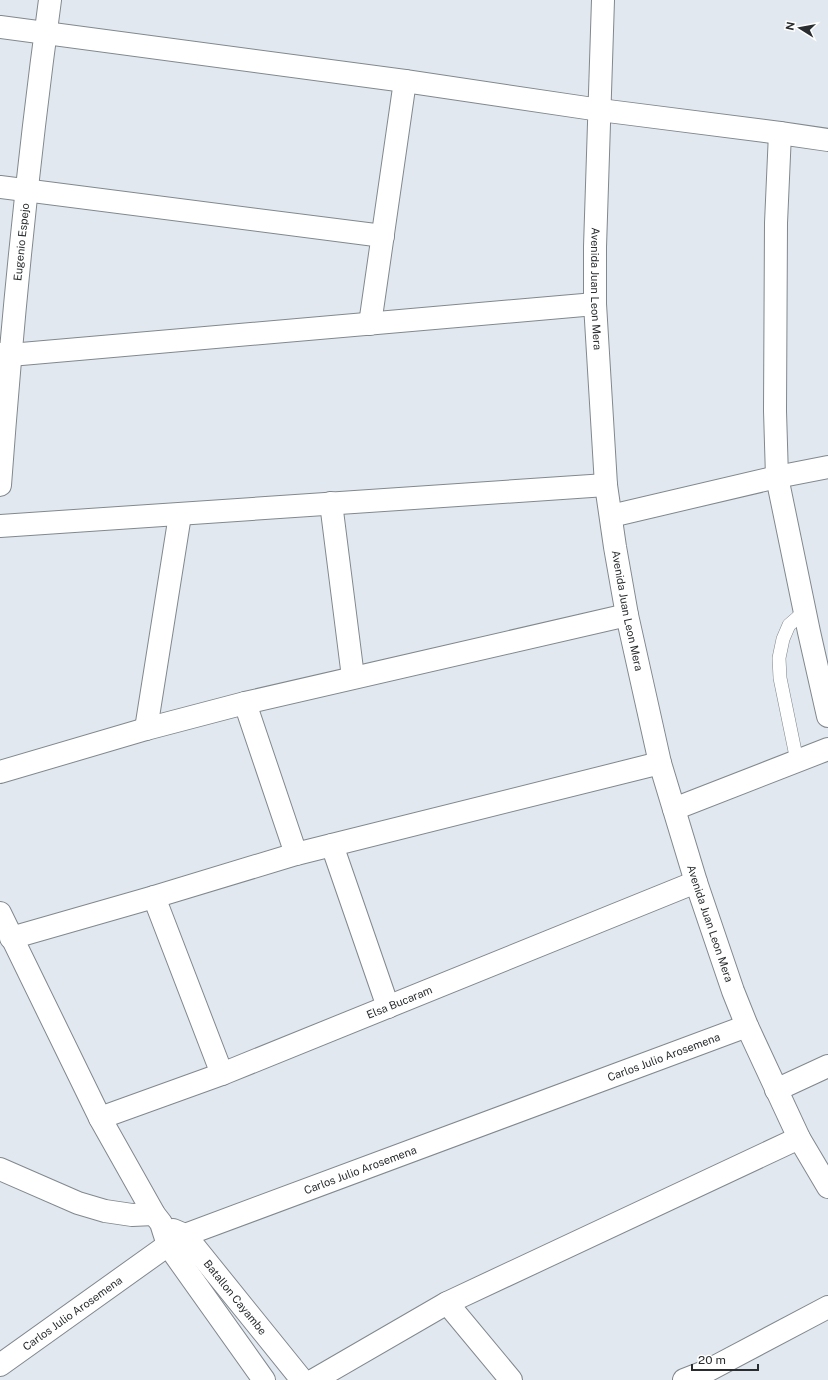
<svg xmlns="http://www.w3.org/2000/svg" width="828" height="1380" font-family="'Public Sans',sans-serif">
<style>
.lines{fill:none;stroke-linecap:round;stroke-linejoin:round}
.service-casing{stroke:#81888e;stroke-width:14}
.minor-casing{stroke:#81888e;stroke-width:24}
.service{stroke:#fff;stroke-width:13}
.minor{stroke:#fff;stroke-width:22}
.labels{text-anchor:middle;stroke-width:3;stroke-linejoin:round;paint-order:stroke}
.street-label{font-size:11px;fill:#2a2d2f;stroke:#fff}
</style>
<rect width="100%" height="100%" fill="#e1e8ef"/>
<g class="lines">
<g class="service-casing">
<path id="service" d="M797 761 780 678 779 658 783 639 789 625 804 612"/>
</g>
<g class="minor-casing">
<g id="minor">
<path id="s1" d="M603 0 595 247V304L606 485 615 547 627 615 660 763 696 882 733 991 747 1026 799 1138 828 1187"/>
<path d="M0 27 405 81 600 110 780 133 828 140"/>
<path d="M780 133 776 223 775 411 777 477 809 632 828 716"/>
<path d="M0 187 383 236"/>
<path d="M370 324 405 81"/>
<path d="M0 354 10 355 595 304"/>
<path id="s2" d="M0 485C12 322 28 161 50 0"/>
<path d="M331 503 353 677"/>
<path d="M611 516 777 477 828 467"/>
<path d="M0 526 606 485"/>
<path d="M245 703 296 854"/>
<path d="M146 729 180 515"/>
<path d="M0 772 146 729 245 703 627 615"/>
<path d="M674 809 828 749"/>
<path d="M332 845 388 1007"/>
<path d="M154 897 222 1074"/>
<path d="M0 913 100 1118 154 1214 161 1223 168 1245 264 1380"/>
<path d="M11 938 154 897 296 854 660 763"/>
<path d="M776 1090 828 1066"/>
<path id="s3" d="M100 1118 222 1074 696 882"/>
<path d="M0 1169 78 1203 105 1211 132 1215 154 1214"/>
<path id="s4" d="M173 1230 185 1235 302 1380"/>
<path d="M447 1303 511 1380"/>
<path id="s5" d="M0 1365 168 1245 185 1235 747 1026"/>
<path d="M314 1380 447 1303 799 1138"/>
<path d="M684 1380 707 1371 828 1307"/>
</g>
</g>
<use href="#service" class="service"/>
<use href="#minor" class="minor"/>
</g>
<g class="labels">
<g class="street-label">
<text dy="4" stroke="none"><textPath href="#s2" startOffset="244">Eugenio Espejo</textPath></text>
<text dy="4" stroke="none"><textPath href="#s1" startOffset="289">Avenida Juan Leon Mera</textPath></text>
<text dy="4" stroke="none"><textPath href="#s1" startOffset="613">Avenida Juan Leon Mera</textPath></text>
<text dy="4" stroke="none"><textPath href="#s1" startOffset="937">Avenida Juan Leon Mera</textPath></text>
<text dy="4" stroke="none"><textPath href="#s3" startOffset="321">Elsa Bucaram</textPath></text>
<text dy="4" stroke="none"><textPath href="#s5" startOffset="737">Carlos Julio Arosemena</textPath></text>
<text dy="4" stroke="none"><textPath href="#s5" startOffset="413">Carlos Julio Arosemena</textPath></text>
<text dy="4" stroke="none"><textPath href="#s4" startOffset="93">Batallon Cayambe</textPath></text>
<text dy="4" stroke="none"><textPath href="#s5" startOffset="89">Carlos Julio Arosemena</textPath></text>
</g>
</g>
<g transform="translate(800 28) rotate(281)" stroke="#ffffff" stroke-width="3" paint-order="stroke">
<path d="M0-3L7 15L0 10L-7 15Z" fill="#2a2d2f"/>
<text y="-6" font-size="11" font-weight="bold" text-anchor="middle" fill="#2a2d2f">N</text>
</g>
<path d="M692 1364v6h66v-6" fill="none" stroke="#2a2d2f" stroke-width="2"/>
<text x="698" y="1364" font-size="12" fill="#2a2d2f" stroke="#ffffff" stroke-width="3" paint-order="stroke">20 m</text>
</svg>
